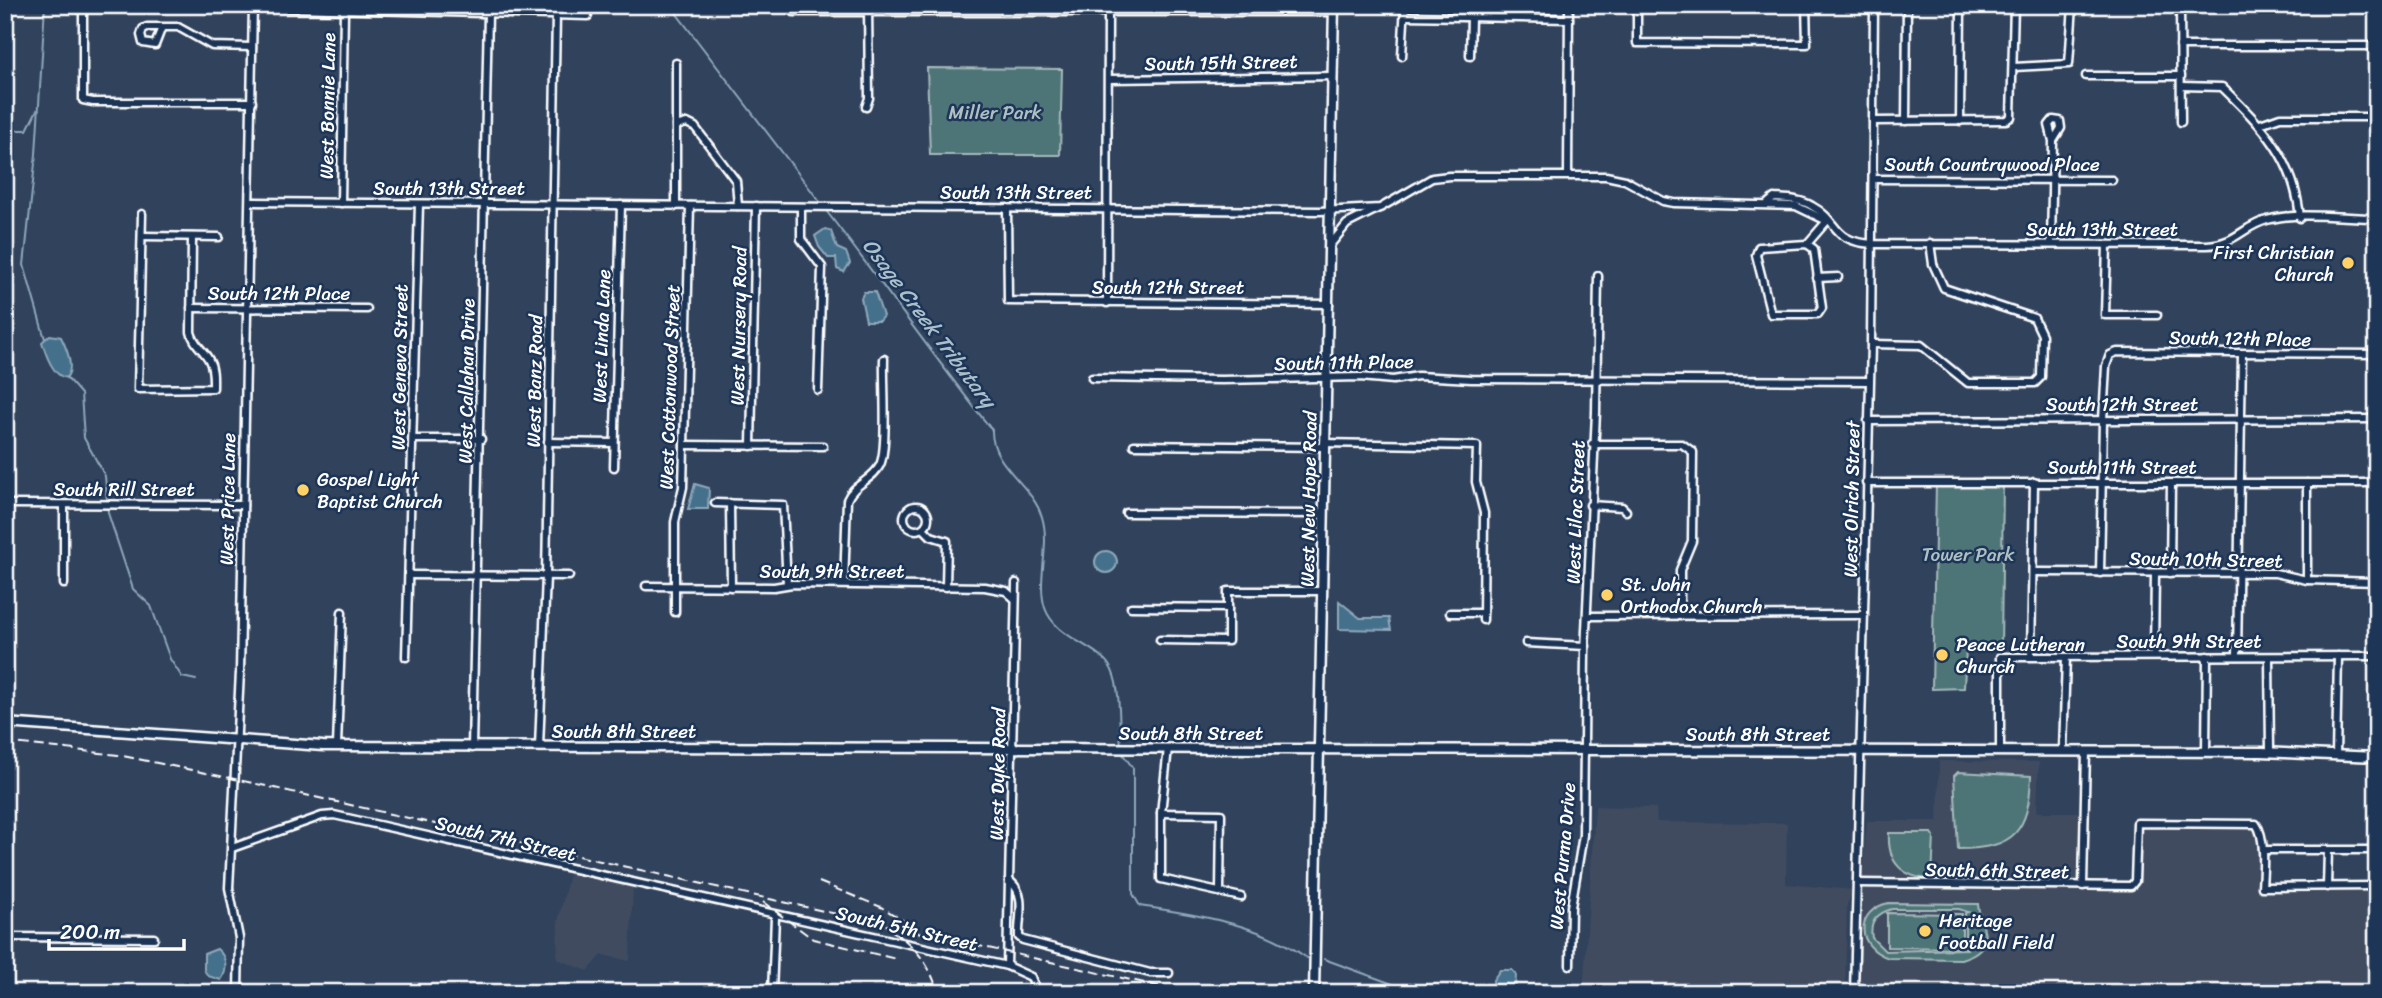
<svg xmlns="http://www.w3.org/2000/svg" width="2382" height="998" font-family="Sriracha,sans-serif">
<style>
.built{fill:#3f4b60}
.green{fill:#4e7477;stroke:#a6babb;stroke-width:2;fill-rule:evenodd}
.water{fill:#45708c;stroke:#8fa9ba;stroke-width:2}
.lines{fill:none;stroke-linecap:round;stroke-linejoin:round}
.stream{stroke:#8fa9ba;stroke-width:2}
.minor-casing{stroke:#fff;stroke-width:11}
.major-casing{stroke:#fff;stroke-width:13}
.minor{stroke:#1d3557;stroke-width:6}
.major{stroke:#1d3557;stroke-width:8}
.rail{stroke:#fff;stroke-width:2;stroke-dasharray:10 5;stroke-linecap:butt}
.poi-dot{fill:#ffd166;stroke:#1d3557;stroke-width:2.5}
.labels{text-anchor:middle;stroke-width:5;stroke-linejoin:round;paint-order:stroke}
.street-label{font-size:19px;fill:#fff;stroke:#1d3557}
.park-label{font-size:19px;fill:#afc0c2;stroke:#1d3557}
.poi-label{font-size:19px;fill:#fff;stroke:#1d3557;text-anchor:start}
.water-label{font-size:21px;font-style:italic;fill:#abbfcb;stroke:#1d3557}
</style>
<rect width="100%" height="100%" fill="#31425c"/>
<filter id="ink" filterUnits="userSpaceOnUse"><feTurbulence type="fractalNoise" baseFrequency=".0143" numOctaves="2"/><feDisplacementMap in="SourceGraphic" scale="14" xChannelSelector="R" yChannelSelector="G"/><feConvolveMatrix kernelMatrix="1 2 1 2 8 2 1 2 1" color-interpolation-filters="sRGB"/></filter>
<g filter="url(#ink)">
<g class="built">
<path d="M1939 761 2039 762 2037 812H2082L2080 883 2131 886 2135 881 2137 823 2256 824 2263 887 2377 886V993H1854L1867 821H1938Z"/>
<path d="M1595 806 1656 808 1657 822 1787 823 1786 884 1854 890 1847 904 1845 993H1583Z"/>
<path d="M569 874 633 888 630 961 602 955 588 971 557 959 558 921Z"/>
</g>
<g class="green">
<path d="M927 68 1062 69 1060 155H930Z"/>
<path d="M1936 483H2003L2001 650 1966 649 1964 688 1932 689Z"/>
<path d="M1958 772 2031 776C2029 831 2015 849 1958 849L1954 776Z"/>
<path d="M1889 833H1932L1934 836 1932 879C1903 878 1887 863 1889 833Z"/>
<path d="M1889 903 1978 904C1979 926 2001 947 1961 959L1889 958C1856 948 1854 910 1889 903ZM1892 909H1959L1968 912 1965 913V948L1968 949 1885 951 1872 938C1869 922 1877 913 1892 909Z"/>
<path d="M1887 913 1962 914V948L1887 947Z"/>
</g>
<g class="water">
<path d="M825 229 831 231 837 248 846 252 850 263 844 272 837 269 836 258H828L819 247 815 236Z"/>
<path d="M864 292H875L883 316 879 321H866L861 298Z"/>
<path d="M50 335 61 337C67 349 75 368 66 378 53 376 46 355 42 342Z"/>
<path d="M695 484 709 488 708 509H688Z"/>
<circle cx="1106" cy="562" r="11"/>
<path d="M1339 601 1360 618H1389L1391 630 1339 629Z"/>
<path d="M217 949C227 957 228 970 221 980L208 976 204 970V954Z"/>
<path d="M1500 970H1512L1516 974 1515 993H1494L1493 980Z"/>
</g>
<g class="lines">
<g class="stream">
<path d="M45 5 36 154 24 265 45 339"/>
<path d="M670 5 820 202"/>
<path d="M5 130H27L37 110"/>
<path d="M827 212C883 284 935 359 992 430 991 466 1032 484 1042 517 1051 546 1036 580 1045 608 1055 637 1095 645 1109 665 1122 684 1118 723 1121 745"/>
<path d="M66 377 81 394 84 438 105 476 108 513 133 589 151 606 170 659 182 677 196 680"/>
<path d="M1122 753 1133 768V894L1140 906C1197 915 1259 923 1307 958"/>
<path d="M1324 959 1398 986 1405 993"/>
</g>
<g class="minor-casing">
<g id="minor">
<path d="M83 5V100L93 102H252"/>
<path d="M1637 5V43L1807 44 1806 5"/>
<path d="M2180 5 2181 122"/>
<path d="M253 7 588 16"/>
<path d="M794 12H1334"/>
<path d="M1405 16 1569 19"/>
<path d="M162 27 155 45 143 43 141 35 143 29 147 27H178L212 46 252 47"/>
<path d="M2180 46H2377"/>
<path d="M1402 56 1405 5"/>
<path d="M1470 56 1471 17"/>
<path d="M676 63V206"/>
<path d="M2014 67 2069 64 2073 5"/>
<path d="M2086 76H2181"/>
<path d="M1109 79 1333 76"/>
<path d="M2181 86 2222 87C2262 126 2295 158 2300 218"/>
<path d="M866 107 869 98 868 5"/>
<path d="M1873 121 2006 120 2011 117 2014 5"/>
<path d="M1906 121 1907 5"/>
<path d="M1960 121 1961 5"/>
<path d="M2260 124 2280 117H2377"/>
<path d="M676 126 687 123 695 127 736 181 738 206"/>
<path d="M1568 175 1569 5"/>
<path d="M1873 179 2112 180"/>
<path d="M250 202 1320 211 1380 208 1432 178 1449 176H1606L1625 180 1663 201 1674 203 1796 206 1827 221"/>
<path d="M341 203 344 10"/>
<path d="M1768 203 1774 198C1787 199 1801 199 1812 206 1840 221 1830 241 1872 244L2207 245C2236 244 2243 226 2267 220 2300 211 2342 218 2377 218"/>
<path d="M801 207V239L822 267 818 390"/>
<path d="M1007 208 1008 301 1329 304"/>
<path d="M142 214 138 389 213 388C213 379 214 369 209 360 203 349 194 345 191 332L192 237"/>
<path d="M142 236 219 237"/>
<path d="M1807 244 1814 249 1822 308 1818 314H1771L1756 255 1759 247Z"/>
<path d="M1807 244 1827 221"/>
<path d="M2051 244 2053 141 2049 125 2053 120 2060 121 2061 128 2053 141"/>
<path d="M1330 245 1347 224 1377 209"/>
<path d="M2107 245 2105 315H2157"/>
<path d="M1817 278 1838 277"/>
<path d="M1107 303 1108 13"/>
<path d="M191 308 367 309"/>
<path d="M1871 344 1921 345 1968 383H2035L2041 377 2042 335 2034 318 1944 288 1933 264 1930 243"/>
<path d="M1092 378 1222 380 1360 377 1393 380 1418 376 1471 379 1869 381"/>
<path d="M1868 421 2377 419"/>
<path d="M413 439H481"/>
<path d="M548 442 614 443"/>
<path d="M1324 443 1477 446 1476 482 1484 513 1483 620"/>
<path d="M1592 444H1682L1693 452 1692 541 1680 570V616"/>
<path d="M684 445 823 446"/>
<path d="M1134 445 1324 447"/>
<path d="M751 446 756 206"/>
<path d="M614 467 621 205"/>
<path d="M1866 483H2377"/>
<path d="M715 503 783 505 787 584"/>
<path d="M730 503 731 587"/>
<path d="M5 504 243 505"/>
<path d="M64 505V584"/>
<path d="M1590 505 1622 507 1626 511"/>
<circle cx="916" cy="518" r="12"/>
<path d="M1126 513 1323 514"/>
<path d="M923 528 931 536 947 541 946 587"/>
<path d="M2033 572 2275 573 2307 580 2377 582"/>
<path d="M2100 573 2103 420 2106 366 2110 355 2117 352 2377 354"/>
<path d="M2170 573 2171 483"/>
<path d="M409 575 569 576"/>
<path d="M2307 580V483"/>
<path d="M844 584 847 500C854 483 872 481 880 465 888 448 883 382 884 359"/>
<path d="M646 586 774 587 792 584 985 587 1006 591 1015 599"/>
<path d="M1131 607 1228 608"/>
<path d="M675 612V522L683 487 690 206"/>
<path d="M1450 613H1483"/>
<path d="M1587 616 1864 615"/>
<path d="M1160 640 1228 641V591H1322"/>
<path d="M1526 643 1586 646"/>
<path d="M2154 655 2155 573"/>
<path d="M2031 656 2034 482"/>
<path d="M2237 656 2242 354"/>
<path d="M406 657 419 204"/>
<path d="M2269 657 2270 752"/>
<path d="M337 746 342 612"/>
<path d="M539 747 546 576 556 15"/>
<path d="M472 748 488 14"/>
<path d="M1168 748 1161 813V879L1241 897"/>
<path d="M2000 751V657L2377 656"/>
<path d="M2063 752 2066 657"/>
<path d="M2206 752 2207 656"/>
<path d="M2336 756 2338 656"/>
<path d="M1161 813 1221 814 1220 892"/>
<path d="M232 848 322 816 334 815 1007 966 1031 977 1037 993"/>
<path d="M2263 850H2377"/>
<path d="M1011 882C1027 896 1018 918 1019 937L1023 940 1150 973H1169"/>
<path d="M1857 883 2131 886 2135 881 2137 823 2256 824C2266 837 2263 870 2262 887L2377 886"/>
<path d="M2083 886 2086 752"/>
<path d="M2327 887 2328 850"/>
<path d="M5 937 154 938"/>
<path d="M1570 965 1571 907 1583 835 1585 652 1596 412 1598 276"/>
<path d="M1007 966 1016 583"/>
<path d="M238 993 239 938 229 888 240 672 253 5"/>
<path d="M772 993 775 917"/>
<path d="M1854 993 1871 344 1874 5"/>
</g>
</g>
<g class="major-casing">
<g id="major">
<path d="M5 723 323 746 2262 752 2377 757"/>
<path d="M1314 993 1334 5"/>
</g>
</g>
<use href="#minor" class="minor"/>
<use href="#major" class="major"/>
<g class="rail">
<path d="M5 742 118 755 230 778 1189 993"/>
<path d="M819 882 881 907 914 927"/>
<path d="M763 902 813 939 896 959"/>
<path d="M892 931C915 945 931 966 938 993"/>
<path d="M1182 990 1251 993"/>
</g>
</g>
</g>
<g class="poi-dot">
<circle cx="2348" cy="263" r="7"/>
<circle cx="303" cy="490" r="7"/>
<circle cx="1607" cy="595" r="7"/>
<circle cx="1942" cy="655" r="7"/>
<circle cx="1925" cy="931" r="7"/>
</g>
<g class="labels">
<g class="street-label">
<text transform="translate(1221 62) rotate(-1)" y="7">South 15th Street</text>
<text transform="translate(327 106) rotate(-89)" y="7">West Bonnie Lane</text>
<text x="1992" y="171">South Countrywood Place</text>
<text x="449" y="195">South 13th Street</text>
<text x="1016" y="199">South 13th Street</text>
<text x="2102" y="236">South 13th Street</text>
<text x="1168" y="294">South 12th Street</text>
<text x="279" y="300">South 12th Place</text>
<text transform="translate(738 326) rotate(-89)" y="7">West Nursery Road</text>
<text transform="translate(601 336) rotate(-88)" y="7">West Linda Lane</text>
<text transform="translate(2240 338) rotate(1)" y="7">South 12th Place</text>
<text transform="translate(1344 362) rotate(-1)" y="7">South 11th Place</text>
<text transform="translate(399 367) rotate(-89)" y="7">West Geneva Street</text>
<text transform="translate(466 381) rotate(-89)" y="7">West Callahan Drive</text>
<text transform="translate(534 381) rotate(-89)" y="7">West Banz Road</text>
<text transform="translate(669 387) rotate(-88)" y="7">West Cottonwood Street</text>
<text x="2122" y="411">South 12th Street</text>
<text x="2122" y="474">South 11th Street</text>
<text x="124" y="496">South Rill Street</text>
<text transform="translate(227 499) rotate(-89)" y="7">West Price Lane</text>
<text transform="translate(1308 499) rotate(-89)" y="7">West New Hope Road</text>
<text transform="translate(1851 499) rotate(-89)" y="7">West Olrich Street</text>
<text transform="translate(1575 512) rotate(-88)" y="7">West Lilac Street</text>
<text transform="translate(2206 559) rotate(1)" y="7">South 10th Street</text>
<text x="832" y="578">South 9th Street</text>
<text x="2189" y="648">South 9th Street</text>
<text x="624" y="738">South 8th Street</text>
<text x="1191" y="740">South 8th Street</text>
<text x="1758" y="741">South 8th Street</text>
<text transform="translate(997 774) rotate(-89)" y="7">West Dyke Road</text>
<text transform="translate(506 838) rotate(13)" y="7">South 7th Street</text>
<text transform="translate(1562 856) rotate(-85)" y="7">West Purma Drive</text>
<text transform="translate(1997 870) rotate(1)" y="7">South 6th Street</text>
<text transform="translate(907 928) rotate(13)" y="7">South 5th Street</text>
</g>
<g class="park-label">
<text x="995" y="119">Miller Park</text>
<text x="1968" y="561">Tower Park</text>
</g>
<g class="poi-label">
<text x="2334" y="259" text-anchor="end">First Christian<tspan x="2334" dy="22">Church</tspan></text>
<text x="317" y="486">Gospel Light<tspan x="317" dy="22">Baptist Church</tspan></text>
<text x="1621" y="591">St. John<tspan x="1621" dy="22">Orthodox Church</tspan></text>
<text x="1956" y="651">Peace Lutheran<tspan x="1956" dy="22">Church</tspan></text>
<text x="1939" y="927">Heritage<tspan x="1939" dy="22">Football Field</tspan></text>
</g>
<g class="water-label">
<text transform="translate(929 323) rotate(53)" y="7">Osage Creek Tributary</text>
</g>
</g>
<rect width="2382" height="998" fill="none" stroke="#1d3557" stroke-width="28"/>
<rect x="14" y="14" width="2354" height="970" fill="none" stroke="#fff" stroke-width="2.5" filter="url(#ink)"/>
<path d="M49 939v10h135v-10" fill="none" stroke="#ffffff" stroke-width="3.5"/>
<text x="60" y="939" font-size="21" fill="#ffffff" stroke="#1d3557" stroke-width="5" paint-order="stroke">200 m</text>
</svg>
